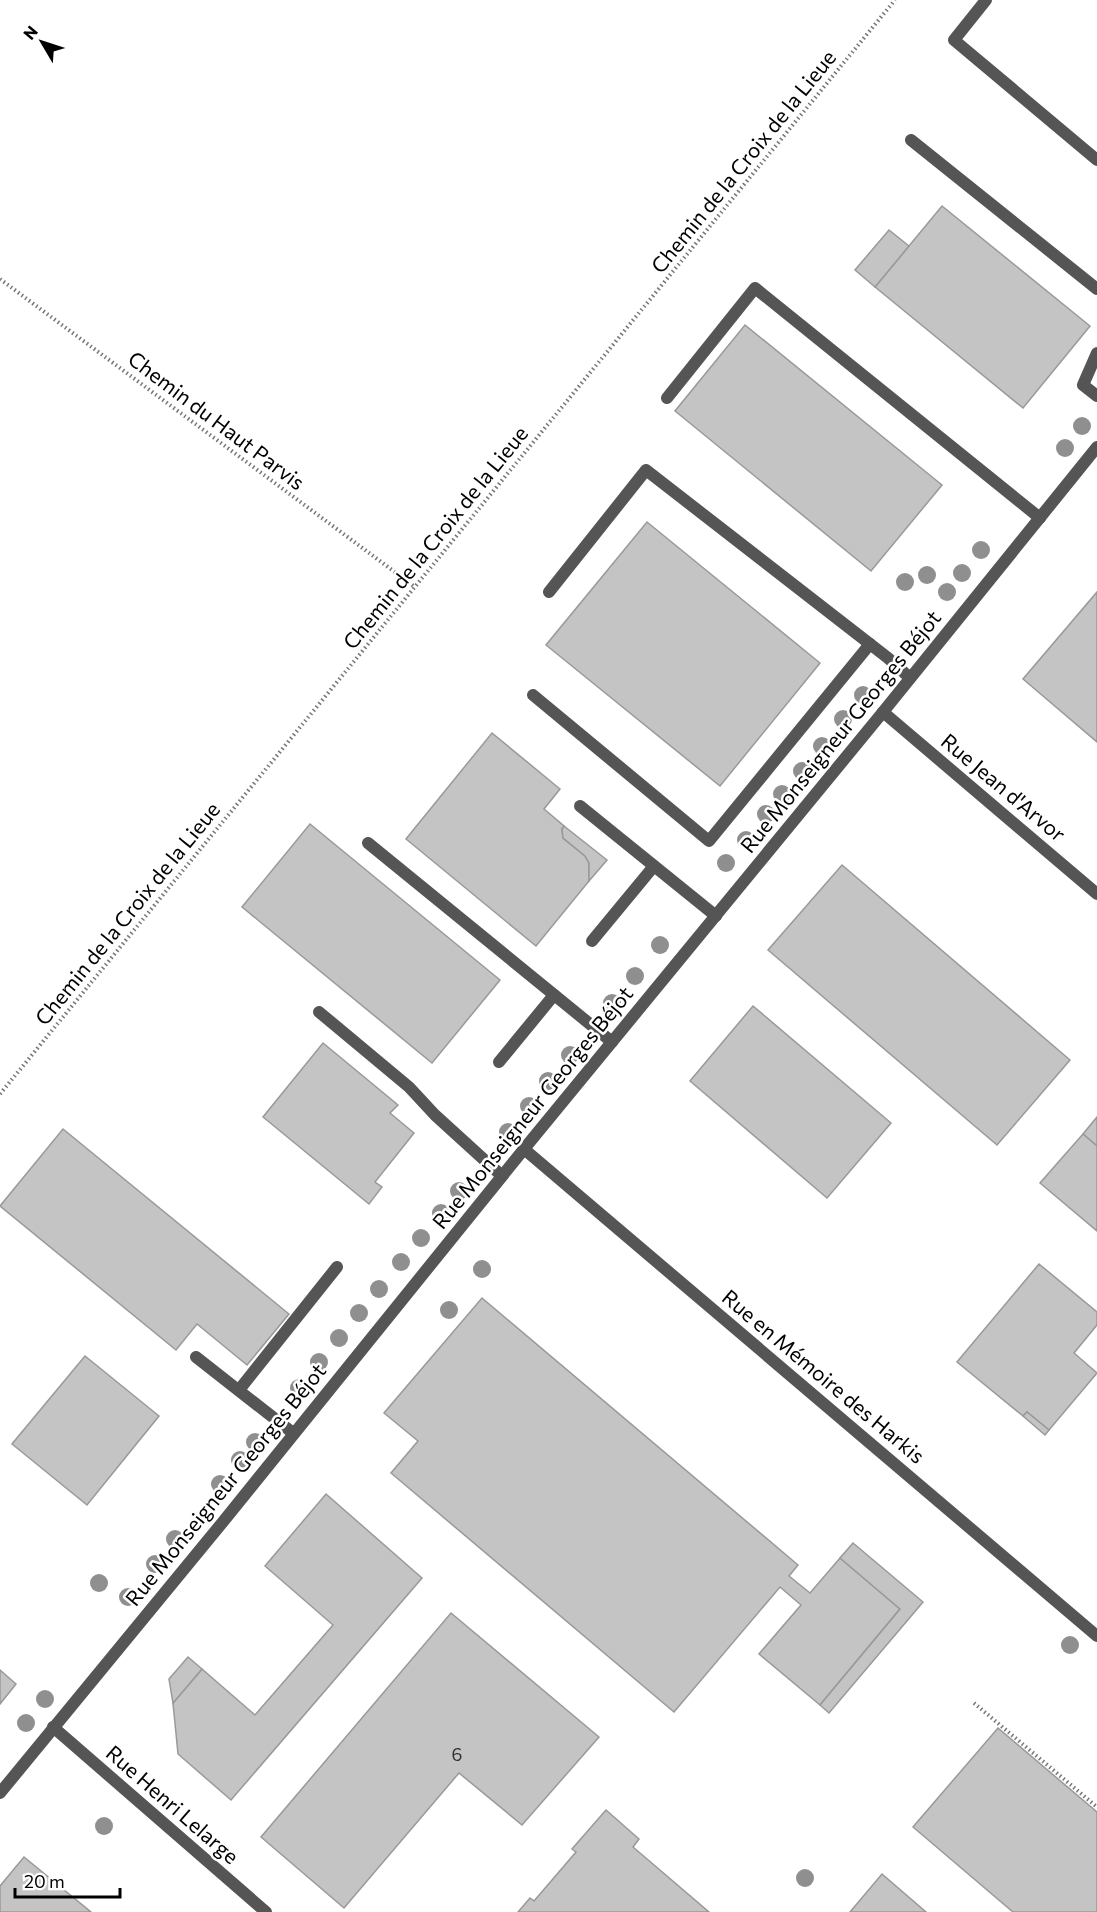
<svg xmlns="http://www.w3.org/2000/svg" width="1097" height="1912" font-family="Commissioner,sans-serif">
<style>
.building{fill:#c4c4c4;stroke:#999;stroke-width:1.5}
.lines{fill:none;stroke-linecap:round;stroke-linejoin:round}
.path{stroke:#777;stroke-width:4;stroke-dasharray:1.5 3;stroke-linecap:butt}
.service{stroke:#555;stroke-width:12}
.minor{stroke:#555;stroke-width:12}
.tree{fill:#8f8f8f}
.labels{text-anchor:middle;stroke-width:5;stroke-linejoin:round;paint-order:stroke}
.number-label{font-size:18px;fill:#313131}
.street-label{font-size:21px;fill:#000;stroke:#fff}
</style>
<rect width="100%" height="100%" fill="#fff"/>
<g class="building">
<path d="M942 206 1090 326 1023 408 875 287Z"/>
<path d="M889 230 909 246 875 287 855 270Z"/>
<path d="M745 325 942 485 871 571 675 411Z"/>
<path d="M647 522 820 663 720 786 546 645Z"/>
<path d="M1097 592V742L1023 679Z"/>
<path d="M492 733 560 789 544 809 564 826 562 829 563 838 585 856 589 863V881L536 946 406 839Z"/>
<path d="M310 824 500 980 432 1063 242 907Z"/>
<path d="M564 826 607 860 589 881V863L585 856 563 838 562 829Z"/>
<path d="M842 865 1070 1060 997 1145 768 950Z"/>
<path d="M753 1006 891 1123 827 1198 690 1081Z"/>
<path d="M323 1043 398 1105 390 1113 414 1133 375 1182 382 1187 369 1204 263 1117Z"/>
<path d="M1097 1117V1146L1083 1134Z"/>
<path d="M63 1129 289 1314 247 1365 197 1324 176 1350 0 1206Z"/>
<path d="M1083 1134 1097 1146V1231L1040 1183Z"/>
<path d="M1039 1264 1097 1312V1325L1074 1353 1097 1373 1049 1430 1027 1412 1023 1416 957 1362Z"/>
<path d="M482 1298 798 1565 789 1576 810 1593 840 1558 900 1609 820 1705 759 1654 801 1605 780 1587 674 1712 391 1473 418 1441 384 1413Z"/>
<path d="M85 1356 159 1416 87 1505 12 1444Z"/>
<path d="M1027 1412 1049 1430 1045 1435 1023 1416Z"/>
<path d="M326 1494 422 1578 231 1800 178 1754 173 1703 202 1669 255 1715 333 1625 265 1566Z"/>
<path d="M853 1543 923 1602 829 1713 820 1705 900 1609 840 1558Z"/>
<path d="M451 1613 599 1737 522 1825 459 1773 344 1908 261 1837Z"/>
<path d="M188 1657 202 1669 173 1703 169 1679Z"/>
<path d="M0 1670 16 1684 0 1704Z"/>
<path d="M998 1728 1097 1812V1912H1013L913 1827Z"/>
<path d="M606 1810 639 1839 633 1847 709 1912H518L530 1898 534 1901 576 1852 572 1849Z"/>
<path d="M24 1857 91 1912H0V1886Z"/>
<path d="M882 1874 926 1912H850Z"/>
</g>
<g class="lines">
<g class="path">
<path d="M0 279 415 587"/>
<path d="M0 1094 895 0"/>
<path d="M974 1703 1097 1807"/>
</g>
<g class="service">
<path d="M986 0 954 40 1097 160"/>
<path d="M911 140 1097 289"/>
<path d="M1097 353 1083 385 1097 396"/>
<path d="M667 398 755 288 1040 518"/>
<path d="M549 592 646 470 888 658 910 678"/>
<path d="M533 695 709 841 870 644"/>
<path d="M580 806 716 916"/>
<path d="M368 843 612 1042"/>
<path d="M592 941 654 866"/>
<path d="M319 1012 409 1087 435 1115 502 1176"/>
<path d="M499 1062 554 995"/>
<path d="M196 1357 293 1433"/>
<path d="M239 1390 337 1267"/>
</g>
<g class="minor">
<path d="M883 712 1097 894"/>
<path d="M524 1149 1097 1636"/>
<path d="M53 1727 266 1912"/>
<path d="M0 1793 222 1523 524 1149 883 712 1097 447"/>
</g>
</g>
<g class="tree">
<circle cx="1082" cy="426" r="9"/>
<circle cx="1065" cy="448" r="9"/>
<circle cx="981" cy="550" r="9"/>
<circle cx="962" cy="573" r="9"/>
<circle cx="927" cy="575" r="9"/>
<circle cx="905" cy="582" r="9"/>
<circle cx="947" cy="592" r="9"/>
<circle cx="863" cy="695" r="9"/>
<circle cx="843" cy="719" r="9"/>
<circle cx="822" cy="746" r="9"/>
<circle cx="802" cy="771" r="9"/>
<circle cx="782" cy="794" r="9"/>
<circle cx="766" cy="814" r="9"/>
<circle cx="746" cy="840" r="9"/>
<circle cx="726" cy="863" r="9"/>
<circle cx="660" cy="945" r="9"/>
<circle cx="635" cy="976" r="9"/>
<circle cx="612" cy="1003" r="9"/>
<circle cx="570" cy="1055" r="9"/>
<circle cx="548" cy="1081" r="9"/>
<circle cx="529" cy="1106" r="9"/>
<circle cx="508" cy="1132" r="9"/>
<circle cx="459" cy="1191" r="9"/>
<circle cx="441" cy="1213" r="9"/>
<circle cx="421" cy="1238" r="9"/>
<circle cx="401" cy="1262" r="9"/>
<circle cx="482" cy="1269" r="9"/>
<circle cx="379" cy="1289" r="9"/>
<circle cx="449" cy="1310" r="9"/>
<circle cx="359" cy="1313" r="9"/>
<circle cx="339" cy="1338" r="9"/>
<circle cx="319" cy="1362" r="9"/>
<circle cx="299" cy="1388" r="9"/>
<circle cx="255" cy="1442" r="9"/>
<circle cx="240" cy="1460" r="9"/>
<circle cx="220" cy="1484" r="9"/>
<circle cx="175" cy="1539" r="9"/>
<circle cx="155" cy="1564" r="9"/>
<circle cx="99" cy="1583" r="9"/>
<circle cx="128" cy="1597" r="9"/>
<circle cx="1070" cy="1645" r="9"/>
<circle cx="45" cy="1699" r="9"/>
<circle cx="26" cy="1723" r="9"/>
<circle cx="104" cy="1826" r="9"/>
<circle cx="805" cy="1878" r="9"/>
</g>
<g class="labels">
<g class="number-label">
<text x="457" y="1761">6</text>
</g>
<g class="street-label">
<text transform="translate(744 162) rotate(-51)" y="7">Chemin de la Croix de la Lieue</text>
<text transform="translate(216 421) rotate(37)" y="7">Chemin du Haut Parvis</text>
<text transform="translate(436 538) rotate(-51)" y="7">Chemin de la Croix de la Lieue</text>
<text transform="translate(841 732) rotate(-51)" y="7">Rue Monseigneur Georges Béjot</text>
<text transform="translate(1003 788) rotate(40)" y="7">Rue Jean d'Arvor</text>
<text transform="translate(128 914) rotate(-51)" y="7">Chemin de la Croix de la Lieue</text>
<text transform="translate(533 1108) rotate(-51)" y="7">Rue Monseigneur Georges Béjot</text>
<text transform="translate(823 1377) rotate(40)" y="7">Rue en Mémoire des Harkis</text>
<text transform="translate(226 1485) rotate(-51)" y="7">Rue Monseigneur Georges Béjot</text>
<text transform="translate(172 1805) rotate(41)" y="7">Rue Henri Lelarge</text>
</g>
</g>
<g transform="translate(42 42) rotate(309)" stroke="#ffffff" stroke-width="4.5" paint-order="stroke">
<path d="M0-4.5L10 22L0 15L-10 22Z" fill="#000000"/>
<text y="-9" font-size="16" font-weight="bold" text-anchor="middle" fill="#000000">N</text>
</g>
<path d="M15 1888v9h105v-9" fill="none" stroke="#000000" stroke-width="3"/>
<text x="24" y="1888" font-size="18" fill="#000000" stroke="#ffffff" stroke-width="4.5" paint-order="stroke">20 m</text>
</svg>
